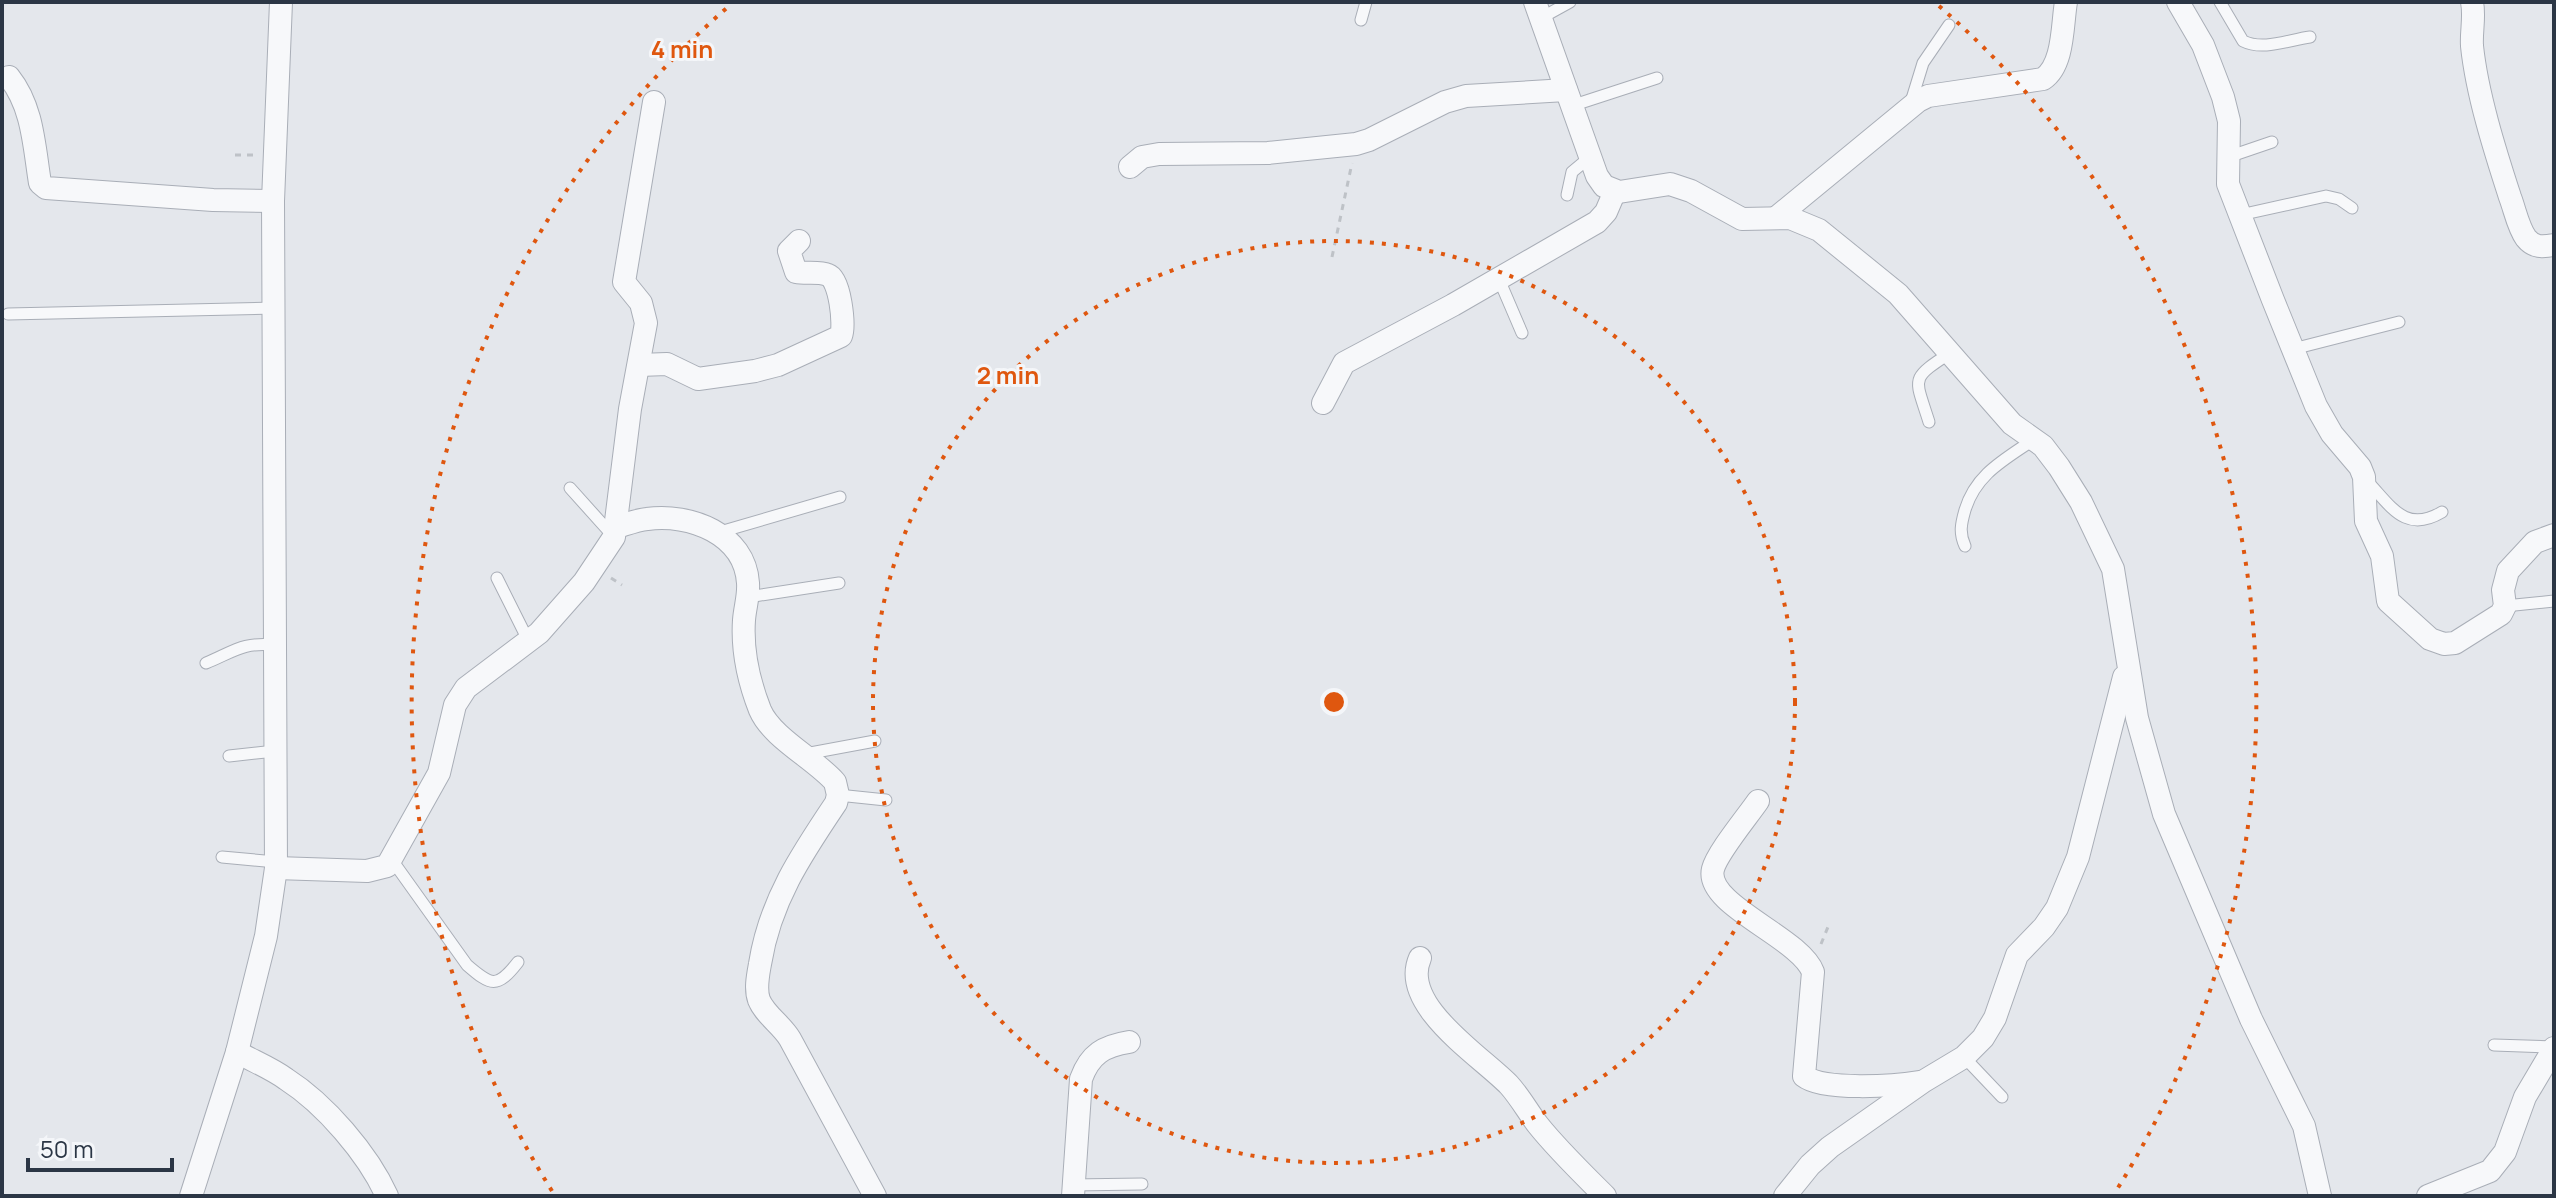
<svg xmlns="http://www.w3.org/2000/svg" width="2556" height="1198" font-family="Manrope,sans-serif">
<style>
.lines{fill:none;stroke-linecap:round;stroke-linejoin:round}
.service-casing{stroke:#a9aeb7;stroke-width:13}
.minor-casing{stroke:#a9aeb7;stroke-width:24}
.path{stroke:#bec2c7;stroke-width:3;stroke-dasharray:6 6;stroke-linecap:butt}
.service{stroke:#f7f8fa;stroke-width:11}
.minor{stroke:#f7f8fa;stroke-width:22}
.ring{fill:none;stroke:#df570f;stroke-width:4;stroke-dasharray:4 8}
.centre{fill:#df570f;stroke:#f4f6f9;stroke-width:4}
.ring-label{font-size:24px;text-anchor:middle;font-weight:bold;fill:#df570f;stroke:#f4f6f9;stroke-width:6;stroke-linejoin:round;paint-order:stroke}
</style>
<rect width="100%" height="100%" fill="#e4e7ec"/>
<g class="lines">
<g class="service-casing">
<g id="service">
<path d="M2220 2 2243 41C2263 51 2288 40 2310 37"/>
<path d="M1541 18 1570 2"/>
<path d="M1361 20 1366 2"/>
<path d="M1911 102 1923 63 1949 25"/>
<path d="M1571 106 1657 78"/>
<path d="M2228 157 2272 142"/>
<path d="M1567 195 1572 172 1590 157"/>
<path d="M2240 215 2326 196 2339 199 2352 208"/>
<path d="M1498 277 1522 333"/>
<path d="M8 314 274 308"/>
<path d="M2293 349 2399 322"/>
<path d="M1929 422C1915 377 1909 380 1950 353"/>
<path d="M2367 481C2391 506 2405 534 2442 512"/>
<path d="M570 488 614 537"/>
<path d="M720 532 840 497"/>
<path d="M1965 546C1959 533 1961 524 1965 510 1976 474 2004 460 2033 440"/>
<path d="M497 578 529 642"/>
<path d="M748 597 839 583"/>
<path d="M2505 606 2554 601"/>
<path d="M206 663C235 651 242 642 275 645"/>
<path d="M805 754 875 741"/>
<path d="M229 756 275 751"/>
<path d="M838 795 886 800"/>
<path d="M222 857 276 862"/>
<path d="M392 860 467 965C491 986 497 989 518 962"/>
<path d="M2494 1045 2553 1047"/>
<path d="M1964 1057 2002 1097"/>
<path d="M1072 1185 1142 1184"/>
</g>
</g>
<g class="minor-casing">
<g id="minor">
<path d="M1535 2 1597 176 1604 186 1619 192 1670 184 1691 191 1742 219 1790 218 1819 230 1898 294 2012 424 2043 446 2059 467 2081 502 2113 569 2137 718 2164 814 2251 1019 2304 1126 2320 1196"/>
<path d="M2178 2 2203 45 2223 97 2229 121 2228 184 2273 300 2316 406 2332 434 2360 467 2364 477 2366 521 2382 556 2388 601 2430 639 2444 644 2455 643 2501 614 2505 606 2503 590 2508 571 2535 542 2554 535"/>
<path d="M2472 2C2475 17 2471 31 2472 46 2477 94 2495 151 2510 197 2515 210 2518 227 2526 238 2534 248 2543 247 2554 245"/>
<path d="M9 77C33 107 34 146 40 183L46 188 213 200 273 201"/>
<path d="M1130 167 1142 157 1159 154 1268 153 1356 144 1369 140 1445 102 1466 96 1566 90"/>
<path d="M1777 217 1918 101 1928 96 2043 79C2064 65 2062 25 2066 2"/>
<path d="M639 365 667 364 698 379 755 371 778 365 841 336C845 325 840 279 828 275 819 271 806 274 796 272L789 251 799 241"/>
<path d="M1323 403 1344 363 1453 305 1597 222 1606 212 1615 191"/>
<path d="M617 527C627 524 637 520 647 519 690 513 745 534 748 583 749 596 745 607 744 620 742 649 749 682 760 710 772 738 815 759 835 782L838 795 836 803C801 855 770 901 760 964 758 975 755 989 759 1000 765 1015 782 1025 790 1039L875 1196"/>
<path d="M1758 801C1747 817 1717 853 1713 869 1704 905 1800 937 1813 972L1804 1076C1823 1091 1895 1086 1919 1082"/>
<path d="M276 868 367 871 387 866 439 773 455 705 466 688 539 633 584 582 614 537 630 409 646 323 641 303 624 282 654 102"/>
<path d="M1420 958C1399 1005 1481 1056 1509 1085 1520 1097 1528 1112 1538 1125 1558 1150 1582 1173 1605 1196"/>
<path d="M237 1052C253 1061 271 1068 286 1079 325 1104 368 1154 387 1196"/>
<path d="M191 1196 237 1052 266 936 276 868 273 201 281 2"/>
<path d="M1073 1196 1081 1079C1090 1054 1104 1046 1129 1042"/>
<path d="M1785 1196 1810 1165 1830 1147 1924 1081 1964 1057 1983 1038 1995 1018 2017 955 2044 927 2057 908 2078 857 2124 677"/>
<path d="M2428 1196 2490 1171 2505 1152 2525 1097 2554 1048"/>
</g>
</g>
<g class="path">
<path d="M235 155H255"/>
<path d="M1332 257 1352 163"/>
<path d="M611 578 622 585"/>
<path d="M1821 944 1830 922"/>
</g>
<use href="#service" class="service"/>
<use href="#minor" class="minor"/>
</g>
<g class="ring">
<circle cx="1334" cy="702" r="461"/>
<path d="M552 1191A922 922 0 0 1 729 6M1939 6A922 922 0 0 1 2116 1191"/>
</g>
<circle cx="1334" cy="702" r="12" class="centre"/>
<g class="ring-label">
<text x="682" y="58">4 min</text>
<text x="1008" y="384">2 min</text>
</g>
<rect width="2556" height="1198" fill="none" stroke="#2b3645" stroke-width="8"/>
<path d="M28 1158v12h144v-12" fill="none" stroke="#2b3645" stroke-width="4"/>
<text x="40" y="1158" font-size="24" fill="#2b3645" stroke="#f4f6f9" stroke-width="6" paint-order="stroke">50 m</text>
</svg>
